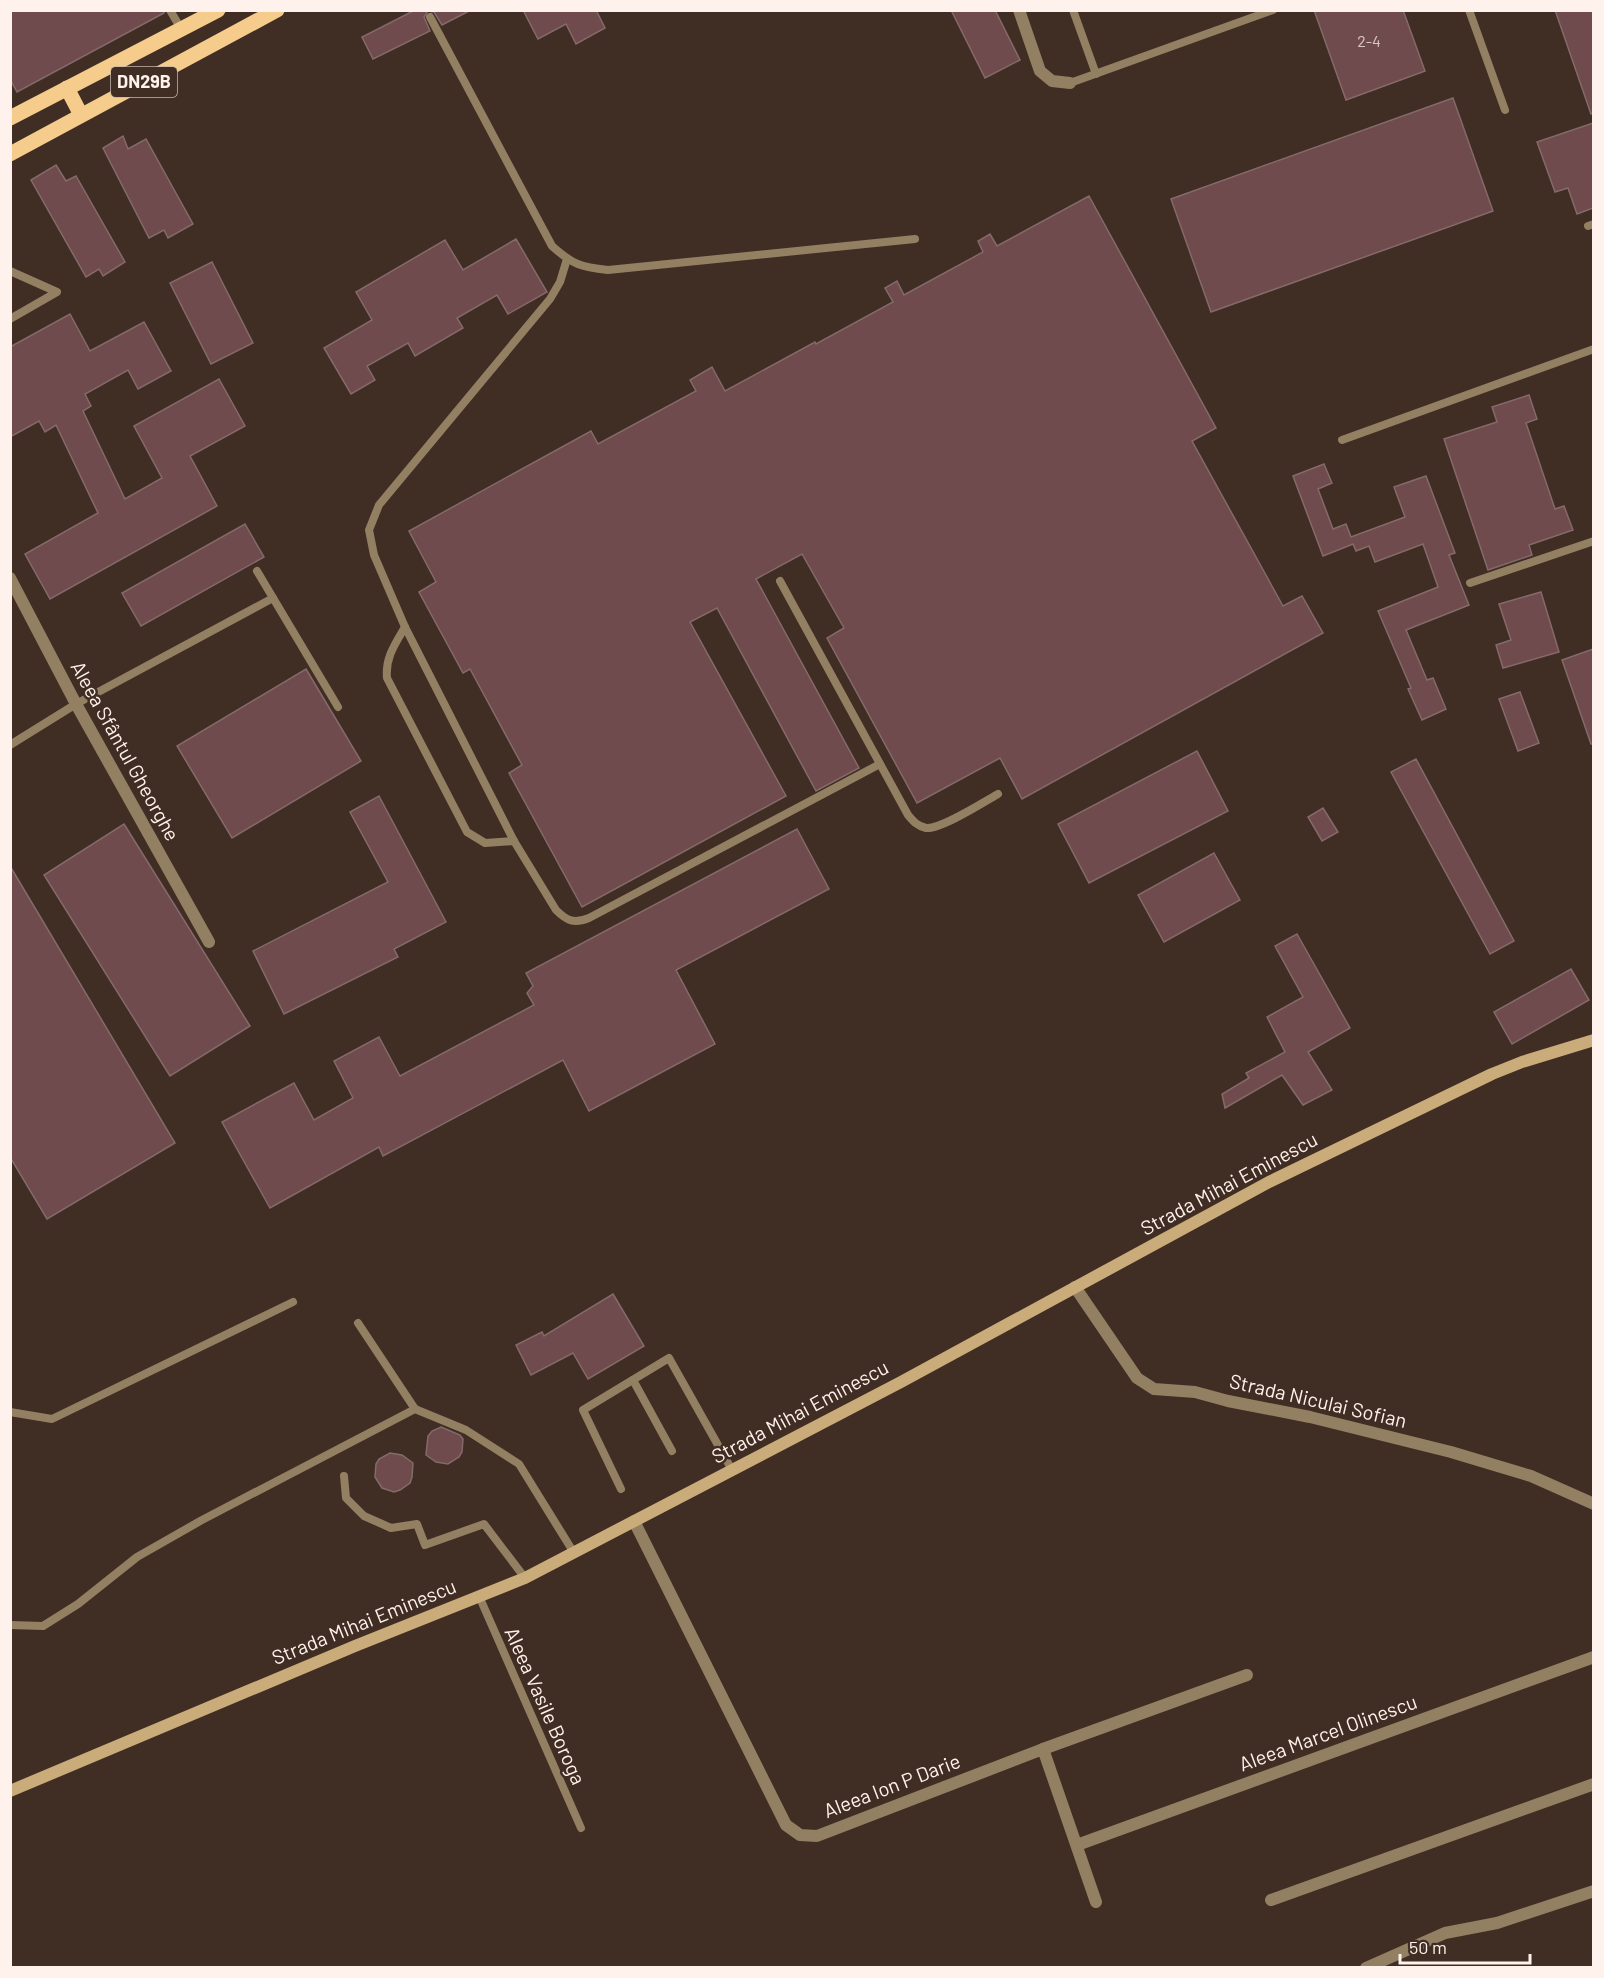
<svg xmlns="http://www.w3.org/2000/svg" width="1604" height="1978" font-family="Barlow,sans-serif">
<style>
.building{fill:#6f4b4d;stroke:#846a6b;stroke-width:1.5}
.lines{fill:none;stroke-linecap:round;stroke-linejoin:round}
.lane{stroke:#937f61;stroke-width:8}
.street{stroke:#937f61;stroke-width:12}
.secondary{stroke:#caab7a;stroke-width:12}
.primary{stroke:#f5cc8c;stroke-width:15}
.labels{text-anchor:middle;stroke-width:5;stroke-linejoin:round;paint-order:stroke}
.number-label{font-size:16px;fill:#dbc8c4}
.shield{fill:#402d23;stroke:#c6b6af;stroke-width:1.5}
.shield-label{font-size:18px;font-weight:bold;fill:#fff1eb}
.street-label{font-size:20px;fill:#fff1eb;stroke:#402d23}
</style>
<rect width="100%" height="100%" fill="#402d23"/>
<g class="building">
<path d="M10 10H164V13L17 92 10 79Z"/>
<path d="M415 10H471L442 25 434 12 428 11 424 17 430 31 373 59 362 37Z"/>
<path d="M523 10H596L605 28 576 44 566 24 538 39Z"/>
<path d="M951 10H995L1020 60 985 78Z"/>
<path d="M1314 10H1403L1425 71 1346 100Z"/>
<path d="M1555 10H1593V113L1591 114Z"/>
<path d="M1453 98 1493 211 1211 312 1171 199Z"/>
<path d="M1593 123V208L1577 214 1568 188 1555 192 1537 142Z"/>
<path d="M123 136 128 149 146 139 193 224 168 238 164 230 149 238 103 148Z"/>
<path d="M56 165 66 181 76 176 125 262 103 276 99 269 86 277 31 180Z"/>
<path d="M1089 196 1216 428 1192 441 1283 606 1302 596 1323 633 1022 799 1000 758 917 803 827 638 844 628 802 554 756 579 859 768 816 791 717 608 690 622 786 796 582 907 509 773 522 765 470 669 463 673 419 592 436 582 409 531 591 431 598 444 696 391 690 380 712 367 725 391 815 342 816 344 893 302 885 288 897 281 904 295 983 252 978 241 990 234 997 246Z"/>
<path d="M516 239 547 292 508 314 497 295 457 318 463 328 415 356 408 343 367 366 375 380 351 394 324 348 372 320 356 292 445 240 463 270Z"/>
<path d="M212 262 253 343 211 364 170 283Z"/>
<path d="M70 314 90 351 144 322 171 371 138 389 128 370 85 394 91 406 83 411 125 499 162 478 134 426 219 379 245 426 190 456 217 506 50 599 25 554 98 513 56 425 45 432 39 421 10 437V347Z"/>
<path d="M1529 395 1537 419 1526 423 1555 509 1564 506 1573 530 1529 545 1532 555 1488 570 1444 439 1497 422 1492 407Z"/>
<path d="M1324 464 1332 483 1318 489 1333 529 1346 524 1351 537 1405 517 1394 487 1426 476 1455 553 1449 555 1469 605 1406 630 1427 680 1433 678 1446 709 1422 720 1408 689 1411 688 1378 611 1438 587 1423 544 1375 562 1369 546 1356 551 1353 544 1323 556 1293 476Z"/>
<path d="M245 524 264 557 141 626 122 593Z"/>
<path d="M1541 592 1559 652 1503 668 1496 645 1511 640 1499 604Z"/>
<path d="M1593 649V744H1591L1562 660Z"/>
<path d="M306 669 361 761 232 838 177 746Z"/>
<path d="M1520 692 1539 743 1518 751 1499 699Z"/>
<path d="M1197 751 1228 811 1089 883 1058 824Z"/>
<path d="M1416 759 1514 941 1490 954 1391 772Z"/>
<path d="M379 796 446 922 394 949 398 957 284 1014 253 951 388 882 350 812Z"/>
<path d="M1323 808 1338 832 1322 841 1308 817Z"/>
<path d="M124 824 250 1026 170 1076 44 875Z"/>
<path d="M797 829 829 889 676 970 715 1044 589 1111 563 1060 383 1156 379 1147 270 1208 222 1122 294 1083 314 1120 353 1098 334 1061 379 1037 400 1076 534 1005 527 993 533 986 526 973Z"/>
<path d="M1214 853 1240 900 1164 942 1138 895Z"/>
<path d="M10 866 175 1143 47 1219 10 1157Z"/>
<path d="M1297 934 1350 1028 1308 1052 1332 1090 1303 1105 1282 1075 1225 1108 1222 1094 1249 1078 1246 1073 1285 1052 1267 1017 1303 997 1275 946Z"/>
<path d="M1571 969 1589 1000 1512 1044 1494 1012Z"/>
<path d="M613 1294 644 1346 588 1379 573 1353 531 1375 516 1345 542 1332 544 1336Z"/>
<path d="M441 1427 460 1435 463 1439 462 1452 459 1457 448 1464 436 1462 426 1455 428 1436 432 1431Z"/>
<path d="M390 1453 402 1455 413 1463 412 1477 410 1483 400 1490 394 1492 382 1488 375 1477 376 1464 379 1459Z"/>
</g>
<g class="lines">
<g class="lane">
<path d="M170 10 181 29"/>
<path d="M1073 10 1096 74"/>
<path d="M1469 10 1505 110"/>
<path d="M430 17 552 246C573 265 581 267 608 270L915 239"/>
<path d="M1070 83 1273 10"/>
<path d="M1588 226 1594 224"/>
<path d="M567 259 560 282 550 299 379 505 369 530 374 555 405 627 514 841 556 910C567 921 574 924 589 918L880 764"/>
<path d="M10 271 57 292 10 319"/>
<path d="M1342 440 1594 349"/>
<path d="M257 571 338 707"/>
<path d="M780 581 908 815C913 821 917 826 926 828 940 830 984 802 998 794"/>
<path d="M1470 583 1594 541"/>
<path d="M405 627C395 644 385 658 387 678L467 832 485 843 514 841"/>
<path d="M10 745 76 704 273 598"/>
<path d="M358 1323 415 1409 466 1430 519 1464 574 1553"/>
<path d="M633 1380 672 1451"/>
<path d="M10 1412 52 1419 293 1302"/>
<path d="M344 1476 346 1498 364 1516 391 1528 417 1524 425 1545 484 1524 525 1578"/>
<path d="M621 1489 583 1410 669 1358 732 1470"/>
<path d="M479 1596 581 1828"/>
<path d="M10 1625 43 1626 78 1604 137 1557 202 1520 415 1409"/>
</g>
<g class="street">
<path d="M1019 10 1040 71 1052 81 1070 83"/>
<path d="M10 578 76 704 209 942"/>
<path d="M1075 1287 1137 1378 1154 1389 1195 1392 1228 1401 1310 1417 1451 1452 1531 1476 1594 1504"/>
<path d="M634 1521 786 1825 800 1835 817 1836 1043 1749 1096 1902"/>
<path d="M1043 1749 1247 1675"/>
<path d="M1077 1845 1594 1657"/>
<path d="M1271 1900 1594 1784"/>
<path d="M1366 1968 1445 1933 1497 1923 1594 1891"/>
</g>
<path class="secondary" d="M10 1791 355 1646 525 1578 901 1382 1269 1182 1492 1074 1522 1062 1594 1040"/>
<g class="primary">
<path d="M67 88 81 115"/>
<path d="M10 118 218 10"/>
<path d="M10 154 277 10"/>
</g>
</g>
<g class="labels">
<g class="number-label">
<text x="1369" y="47">2-4</text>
</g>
<rect class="shield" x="111" y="67" width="66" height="30" rx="4.5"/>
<g class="shield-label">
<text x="144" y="88">DN29B</text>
</g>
<g class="street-label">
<text transform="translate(125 751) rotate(61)" y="7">Aleea Sfântul Gheorghe</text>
<text transform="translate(1229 1184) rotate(-28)" y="7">Strada Mihai Eminescu</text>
<text transform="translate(1318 1401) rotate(13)" y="7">Strada Niculai Sofian</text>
<text transform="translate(800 1412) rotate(-28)" y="7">Strada Mihai Eminescu</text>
<text transform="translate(364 1622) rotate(-22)" y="7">Strada Mihai Eminescu</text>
<text transform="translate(545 1706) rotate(66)" y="7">Aleea Vasile Boroga</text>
<text transform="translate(1328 1733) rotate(-20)" y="7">Aleea Marcel Olinescu</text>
<text transform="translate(892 1786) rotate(-21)" y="7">Aleea Ion P Darie</text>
</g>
</g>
<rect width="1604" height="1978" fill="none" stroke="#fff1eb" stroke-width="24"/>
<path d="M1400 1954v9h130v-9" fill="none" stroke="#fff1eb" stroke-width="3"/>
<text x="1409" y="1954" font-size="18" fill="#fff1eb" stroke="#402d23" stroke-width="4.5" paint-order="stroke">50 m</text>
</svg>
